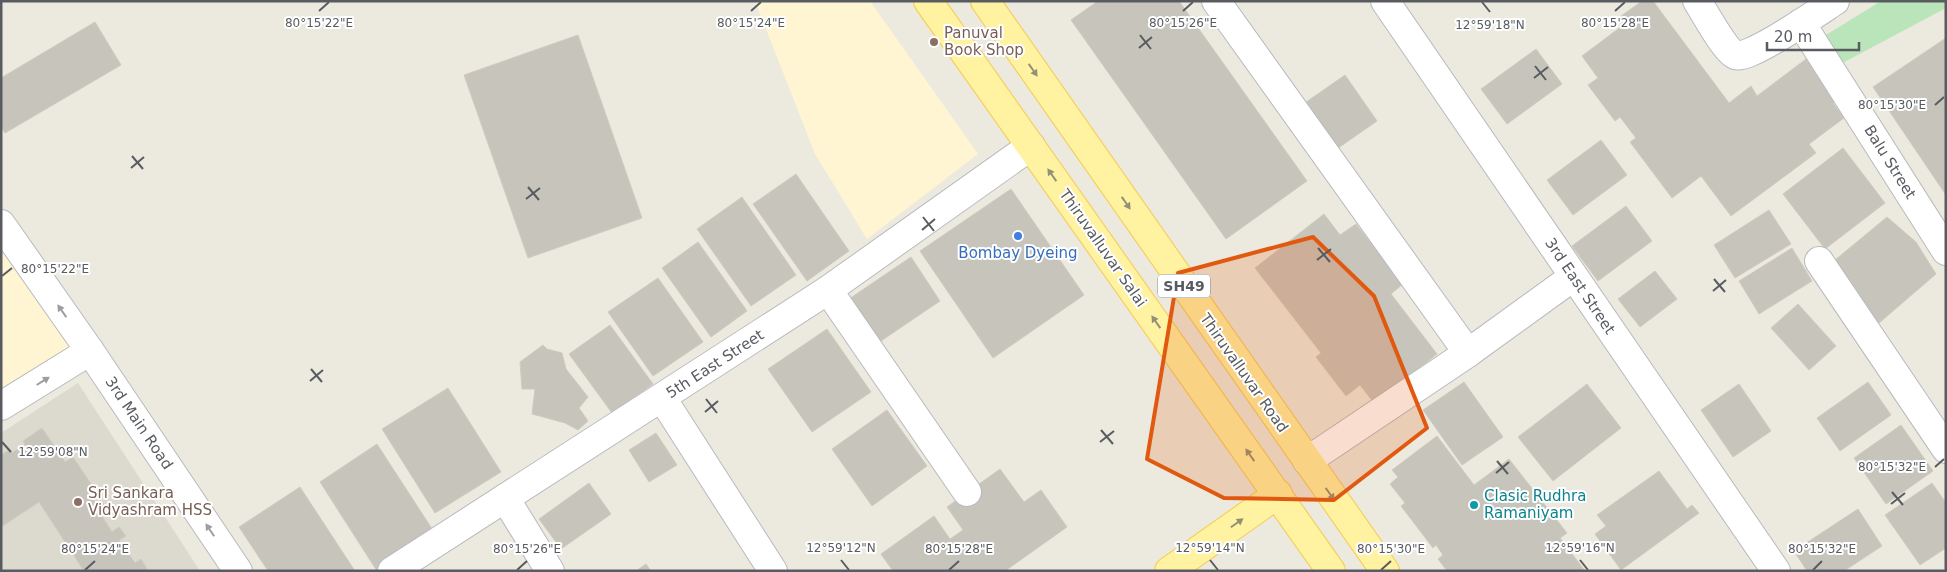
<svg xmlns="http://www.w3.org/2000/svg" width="1947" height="572" font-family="'DejaVu Sans',sans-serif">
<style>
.commercial{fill:#fff5d2}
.education{fill:#dcd9ce}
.green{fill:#bae5bb}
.building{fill:#c7c4bc;stroke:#d1cbbe}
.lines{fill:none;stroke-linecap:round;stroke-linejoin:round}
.minor-casing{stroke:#b7babf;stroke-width:30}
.primary-casing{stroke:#f5ca4f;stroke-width:30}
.minor{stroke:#fff;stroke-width:28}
.primary{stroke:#fff2a1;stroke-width:28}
.oneway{fill:#929077}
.oneway2{fill:#9b9da0}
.marked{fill:#e15910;fill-opacity:0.2;stroke:#e15910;stroke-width:4;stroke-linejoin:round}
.ticks{fill:none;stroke:#585c61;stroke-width:2}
.education-dot{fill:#8d6e63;stroke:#fff;stroke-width:2}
.shop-dot{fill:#3f7fe0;stroke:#fff;stroke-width:2}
.culture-dot{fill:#0f9aa8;stroke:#fff;stroke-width:2}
.labels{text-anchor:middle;stroke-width:4;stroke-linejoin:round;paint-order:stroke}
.shield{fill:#fff;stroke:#8a8d90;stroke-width:1}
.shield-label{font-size:14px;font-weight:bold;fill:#585c61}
.education-label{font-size:15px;fill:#785e54;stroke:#fff;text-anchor:start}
.street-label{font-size:15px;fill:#585c61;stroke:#fff}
.shop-label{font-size:15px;fill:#366cbe;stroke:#fff}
.culture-label{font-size:15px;fill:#0d838f;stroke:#fff;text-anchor:start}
.ticks-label{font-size:12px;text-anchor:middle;fill:#585c61;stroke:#fff;stroke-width:4;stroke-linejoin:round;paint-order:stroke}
</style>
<rect width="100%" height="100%" fill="#eceadf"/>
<g class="commercial">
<path d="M755 1H870L978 154 867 239 815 154Z"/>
<path d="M1 240 80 349 1 399Z"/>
</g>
<path class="education" d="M78 383 200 571H1V433Z"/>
<path class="green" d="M1881 1H1946V8L1835 67 1813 43Z"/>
<g class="building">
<path d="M1098 1H1179L1307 181 1226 239 1071 20Z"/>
<path d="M1642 1H1653L1729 103 1751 86 1757 96 1806 59 1836 100 1833 103 1844 118 1809 144 1816 153 1731 216 1701 176 1672 198 1630 142 1636 138 1620 117 1615 121 1588 85 1598 78 1582 56 1622 26 1617 19Z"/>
<path d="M95 22 121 65 5 133 1 127V78Z"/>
<path d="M578 35 642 218 528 258 464 75Z"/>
<path d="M1946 38V195L1873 87Z"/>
<path d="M1536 49 1562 84 1507 124 1481 89Z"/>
<path d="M1345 75 1377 121 1331 153 1299 107Z"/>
<path d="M1601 140 1627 175 1573 215 1547 180Z"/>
<path d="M1843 148 1885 203 1825 249 1783 194Z"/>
<path d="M796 174 849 251 807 281 753 204Z"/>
<path d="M1011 189 1084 295 993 358 920 251Z"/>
<path d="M742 197 796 275 751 306 697 229Z"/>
<path d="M1626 206 1652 241 1598 281 1572 246Z"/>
<path d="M1769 210 1791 244 1735 278 1714 245Z"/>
<path d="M1324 214 1340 235 1356 224 1403 284 1391 294 1437 354 1374 403 1360 385 1346 396 1316 357 1321 353 1255 268Z"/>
<path d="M1887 217 1916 242 1936 274 1879 323 1829 265Z"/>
<path d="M698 242 747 311 711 337 662 268Z"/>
<path d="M1792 248 1812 281 1759 314 1739 281Z"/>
<path d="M911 257 940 301 878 343 849 299Z"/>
<path d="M1655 271 1677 299 1640 327 1618 299Z"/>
<path d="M658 278 703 342 653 376 608 312Z"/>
<path d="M1798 304 1836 346 1809 370 1771 328Z"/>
<path d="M610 325 653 384 612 413 569 354Z"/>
<path d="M827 329 871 392 812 432 768 369Z"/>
<path d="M543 345 547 349 562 353 566 369 588 397 579 408 588 421 578 430 565 423 532 414 535 389H522L520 362Z"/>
<path d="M1464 382 1503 437 1462 465 1423 410Z"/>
<path d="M1868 382 1891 415 1840 451 1817 418Z"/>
<path d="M1587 384 1621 428 1553 481 1518 437Z"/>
<path d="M1739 384 1771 431 1733 457 1701 410Z"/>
<path d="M448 388 501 472 435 513 382 429Z"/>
<path d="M887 410 927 466 872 506 832 449Z"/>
<path d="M1901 425 1933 471 1886 504 1854 458Z"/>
<path d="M42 428 65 462 73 457 93 487 87 490 97 505 102 501 105 506 98 510 112 532 119 527 126 536 119 540 135 563 141 559 147 569 144 571H84L39 502 1 527V455L9 450 12 453 25 444 23 441Z"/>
<path d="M656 433 677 465 649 482 629 450Z"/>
<path d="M1437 436 1474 485 1509 459 1567 533 1560 538 1585 571H1447L1438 559 1443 555 1436 545 1433 548 1401 506 1405 503 1390 484 1398 477 1392 470Z"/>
<path d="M377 444 436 535 381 571H377L320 482Z"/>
<path d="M1000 469 1024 502 1041 490 1067 527 1005 571H893L881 554 934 516 950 539 963 530 947 507Z"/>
<path d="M1659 471 1687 509 1692 505 1699 513 1621 570 1595 534 1606 526 1597 515Z"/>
<path d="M589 483 611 514 561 549 539 519Z"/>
<path d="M1932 483 1946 503V548L1920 565 1885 515Z"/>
<path d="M300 487 355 571H268L239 527Z"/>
<path d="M1858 509 1882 546 1844 571H1807L1794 551Z"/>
<path d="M646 564 651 571H636Z"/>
</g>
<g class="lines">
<g class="minor-casing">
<g id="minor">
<path d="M1216 1 1468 353"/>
<path d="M1385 1 1776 571"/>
<path d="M1697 1C1705 13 1724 49 1735 55 1746 62 1821 10 1835 1"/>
<path d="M1801 23 1946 251"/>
<path d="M1 224 90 351 238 571"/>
<path d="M1819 261 1946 449"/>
<path d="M828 290 967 492"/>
<path d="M662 398 773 571"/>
<path d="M1 406 90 351"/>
<path d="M1307 461 1468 353 1573 277"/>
<path d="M505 498 550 571"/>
<path d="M392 571 828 290 1031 146"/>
</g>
</g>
<g class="primary-casing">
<g id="primary">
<path d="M928 1 1331 571"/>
<path d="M985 1 1385 571"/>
<path d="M1169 571 1278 494"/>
</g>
</g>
<use href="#minor" class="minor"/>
<use href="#primary" class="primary"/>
</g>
<defs><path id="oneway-solid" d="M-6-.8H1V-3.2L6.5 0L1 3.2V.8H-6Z" transform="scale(1.25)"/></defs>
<g class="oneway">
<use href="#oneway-solid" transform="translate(1033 70) rotate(55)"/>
<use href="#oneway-solid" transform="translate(1052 175) rotate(-125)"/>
<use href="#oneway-solid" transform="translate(1126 203) rotate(55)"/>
<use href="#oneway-solid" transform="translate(1156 322) rotate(-125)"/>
<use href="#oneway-solid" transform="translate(1250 455) rotate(-125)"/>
<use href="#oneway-solid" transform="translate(1330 494) rotate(54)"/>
<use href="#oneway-solid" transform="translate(1237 523) rotate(-35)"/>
</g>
<g class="oneway2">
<use href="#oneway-solid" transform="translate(62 311) rotate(-125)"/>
<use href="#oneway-solid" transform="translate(43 381) rotate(-32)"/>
<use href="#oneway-solid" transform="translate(210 530) rotate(-124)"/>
</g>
<path class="marked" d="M1313 237 1374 296 1427 428 1334 500 1224 498 1147 459 1178 273Z"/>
<path class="ticks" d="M1482 2 1490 12M319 11 329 2M751 11 761 2M1183 11 1193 2M1615 11 1625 2M1140 35 1151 49M1139 48 1152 37M1535 66 1546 80M1534 78 1548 67M1935 105 1944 97M132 156 143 169M131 168 144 157M528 187 539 200M526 199 540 188M923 217 934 231M922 230 935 219M1318 248 1330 262M1317 260 1331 249M2 276 12 268M1714 279 1725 292M1713 291 1726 280M311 369 322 382M310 381 323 370M706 399 717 413M705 412 718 401M1101 430 1113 444M2 442 11 452M1100 442 1114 431M1497 461 1508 474M1935 467 1944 459M1496 473 1509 462M1892 492 1903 505M1891 504 1905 493M841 560 849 570M1210 560 1218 570M1580 560 1588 570M85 570 95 561M517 570 527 561M949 570 959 561M1381 570 1391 561M1813 570 1822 561"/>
<g class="education-dot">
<circle cx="934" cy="42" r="5"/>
<circle cx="78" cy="502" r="5"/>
</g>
<circle class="shop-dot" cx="1018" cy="236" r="5"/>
<circle class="culture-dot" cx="1474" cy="505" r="5"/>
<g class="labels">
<rect class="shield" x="1158" y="274.5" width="52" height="23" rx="4"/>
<g class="shield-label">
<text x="1184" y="291">SH49</text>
</g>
<g class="education-label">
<text x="944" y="38">Panuval<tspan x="944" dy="17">Book Shop</tspan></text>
<text x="88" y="498">Sri Sankara<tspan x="88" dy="17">Vidyashram HSS</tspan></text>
</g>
<g class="street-label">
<text transform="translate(1890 162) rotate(58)" y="5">Balu Street</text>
<text transform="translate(1103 248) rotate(55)" y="5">Thiruvalluvar Salai</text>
<text transform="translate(1580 286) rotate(56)" y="5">3rd East Street</text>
<text transform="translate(715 364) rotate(-33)" y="5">5th East Street</text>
<text transform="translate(1244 373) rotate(55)" y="5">Thiruvalluvar Road</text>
<text transform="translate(139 423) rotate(56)" y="5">3rd Main Road</text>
</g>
<g class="shop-label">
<text x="1018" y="258">Bombay Dyeing</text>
</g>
<g class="culture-label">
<text x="1484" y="501">Clasic Rudhra<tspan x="1484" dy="17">Ramaniyam</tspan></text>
</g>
</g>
<g class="ticks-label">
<text x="751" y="27">80°15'24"E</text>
<text x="1183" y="27">80°15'26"E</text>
<text x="1615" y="27">80°15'28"E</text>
<text x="319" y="27">80°15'22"E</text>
<text x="1490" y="29">12°59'18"N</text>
<text x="1892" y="109">80°15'30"E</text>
<text x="55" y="273">80°15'22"E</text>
<text x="53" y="456">12°59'08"N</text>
<text x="1892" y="471">80°15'32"E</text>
<text x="841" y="552">12°59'12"N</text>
<text x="1210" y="552">12°59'14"N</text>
<text x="1580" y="552">12°59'16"N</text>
<text x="95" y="553">80°15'24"E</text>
<text x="527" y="553">80°15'26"E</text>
<text x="959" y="553">80°15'28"E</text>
<text x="1391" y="553">80°15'30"E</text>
<text x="1822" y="553">80°15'32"E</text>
</g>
<rect width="1947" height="572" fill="none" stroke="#585c61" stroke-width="5"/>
<path d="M1767 42v8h92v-8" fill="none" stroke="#585c61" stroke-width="2.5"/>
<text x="1774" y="42" font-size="15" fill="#585c61" stroke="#ffffff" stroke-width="4" paint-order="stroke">20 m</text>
</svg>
